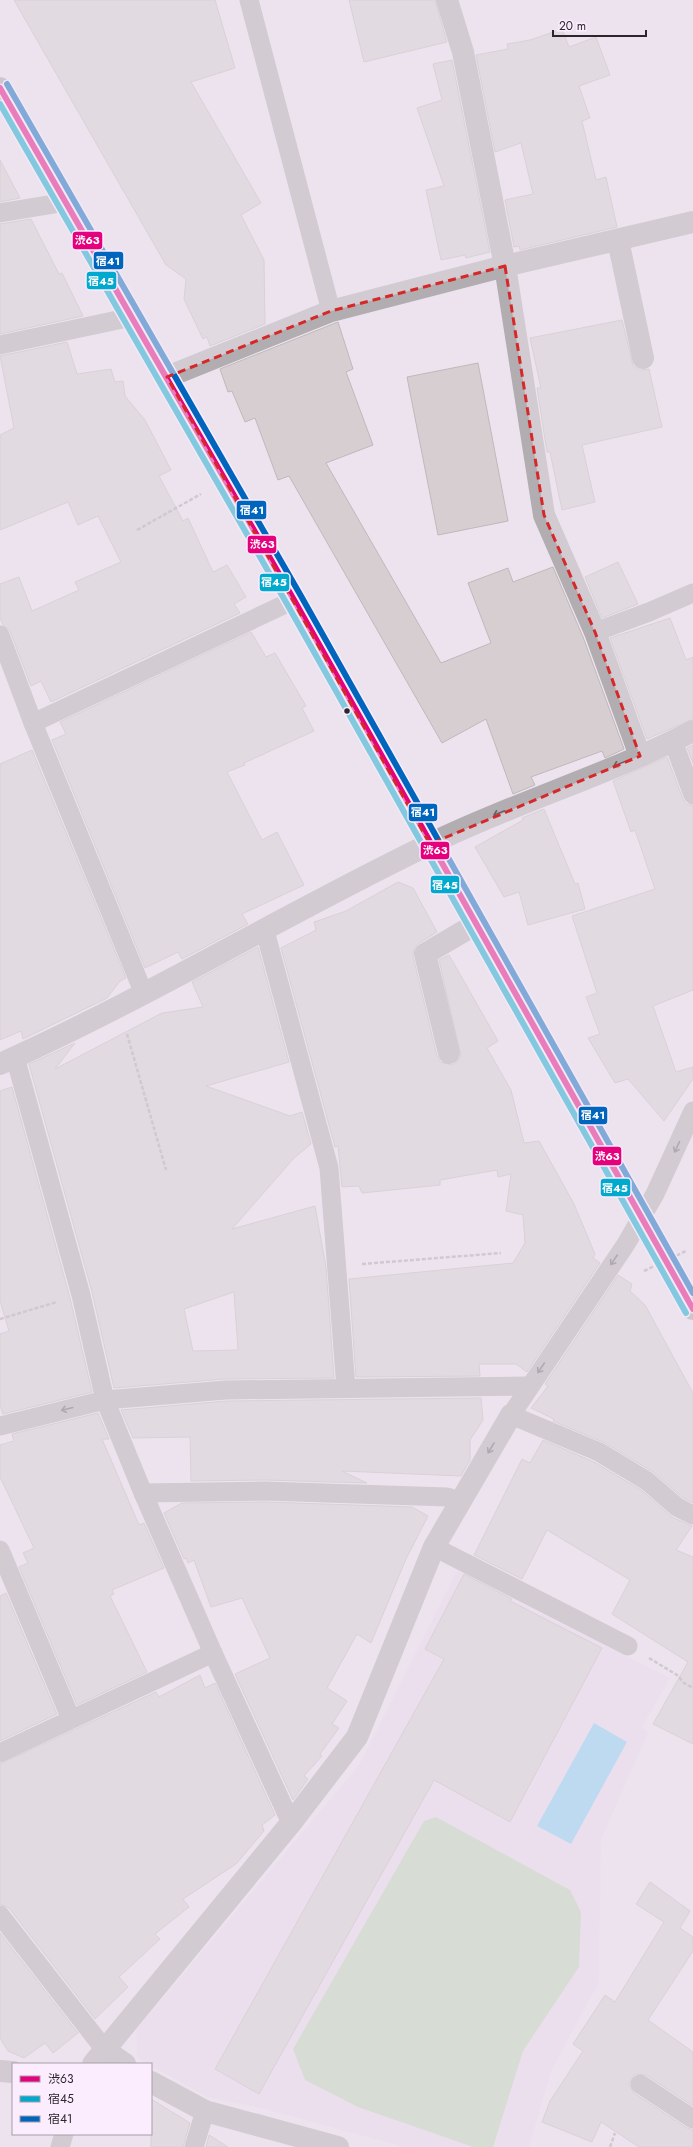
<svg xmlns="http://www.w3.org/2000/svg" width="693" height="2147" font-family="Jost,'Noto Sans JP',sans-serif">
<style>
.built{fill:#eadaec}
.green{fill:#bcd4b3}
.water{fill:#85cef4}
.building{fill:#d6ced1;stroke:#c1b8bc;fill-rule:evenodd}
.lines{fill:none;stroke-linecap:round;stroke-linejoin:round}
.path{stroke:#ada8ac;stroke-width:2.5;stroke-dasharray:4 2;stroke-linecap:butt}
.service{stroke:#b2adb0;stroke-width:19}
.minor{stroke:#b2adb0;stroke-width:22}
.secondary{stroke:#a8a3a5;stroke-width:22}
.path-bridge{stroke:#ada8ac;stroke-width:2.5;stroke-dasharray:4 2;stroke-linecap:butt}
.bus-1-casing{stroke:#fbedfd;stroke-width:9}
.bus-2-casing{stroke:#fbedfd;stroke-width:9}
.bus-3-casing{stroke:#fbedfd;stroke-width:9}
.bus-1{stroke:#e5007d;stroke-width:6}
.bus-2{stroke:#00a9ce;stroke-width:6}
.bus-3{stroke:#0065bd;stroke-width:6}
.oneway{stroke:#686267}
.marked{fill:none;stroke:#d62828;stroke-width:3;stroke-dasharray:8 5;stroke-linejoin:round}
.bus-dot{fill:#2b252c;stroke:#fbedfd;stroke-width:1.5}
.line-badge{stroke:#fbedfd;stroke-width:1.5}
.badge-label{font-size:11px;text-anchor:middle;font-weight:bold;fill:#fff}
</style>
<rect width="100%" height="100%" fill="#ece3ee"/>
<path class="built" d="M457 1571 670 1678 642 1727 648 1733 601 1840 599 1982 552 2069 529 2147H404L264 2109 207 2097 137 2058 136 2030 359 1765Z"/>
<path class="green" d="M436 1817 570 1890 581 1912 579 1967 523 2051 493 2147H473L358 2107 305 2080 293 2049 424 1821Z"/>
<path class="water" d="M594 1723 627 1742 571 1844 537 1826Z"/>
<g class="building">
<path d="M14 0H215L235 68 191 82 261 203 241 215 264 260 265 324 210 346 207 337 203 339 184 299 186 279 166 265Z"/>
<path d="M349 0H435L447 42 364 62Z"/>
<path d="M562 29 569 47 596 37 610 75 579 86 590 118 582 121 596 180 606 177 617 227 520 250 519 246 514 247 505 200 533 194 521 143 495 152 476 55 508 49 507 44 530 40Z"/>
<path d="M452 60 490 252 466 258 465 255 441 260 426 190 444 186 417 108 442 100 433 64Z"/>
<path d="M0 160 20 198 0 202Z"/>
<path d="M31 219 59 274 62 273 83 316 0 334V224Z"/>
<path d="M622 320 633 366 640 370 649 369 662 427 582 445 595 502 562 510 550 452H547L537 388H541L530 338Z"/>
<path d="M338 322 353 369 346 372 373 445 326 463 441 663 491 643 468 583 508 568 513 582 553 567 583 637 624 749 605 758 602 751 531 777 535 785 513 794 486 719 442 743 289 476 278 480 255 418 245 422 232 391 228 392 220 369Z"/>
<path d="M67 342 77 374 111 369 115 382 123 381 125 396 145 420 171 470 159 476 183 521 188 518 213 572 227 565 246 597 234 604 240 613 51 702 41 681 31 686 10 631 3 625 0 618V584L19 577 32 611 79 590 75 582 121 562 98 516 78 525 68 502 0 530V435L14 428 0 356Z"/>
<path d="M478 363 508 521 438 535 407 377Z"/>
<path d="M618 562 638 604 602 618 585 577Z"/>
<path d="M670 618 686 660 693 657V719L647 739 610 638Z"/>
<path d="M251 632 266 657 275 653 306 706 302 708 314 731 244 763 245 765 227 772 262 840 277 832 304 885 242 914 248 924 182 959 178 952 145 968 52 740 66 734 60 722Z"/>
<path d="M693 745V763L687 748Z"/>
<path d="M32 750 126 978 120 981 107 998 103 1000 23 1039 21 1031 0 1040V764Z"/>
<path d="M667 757 683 799 686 804 693 806V990L653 1006 676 1072 693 1067V1079L664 1121 628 1079 615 1083 588 1038 600 1034 586 997 597 993 572 916 655 889 635 830 631 832 613 781Z"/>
<path d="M544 809 575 884 578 883 585 909 528 925 519 892 504 897 475 847 523 820 522 818Z"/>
<path d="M398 882 413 888 437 932 418 944 414 949 413 956 437 1056 440 1062 452 1065 457 1062 461 1056 439 960 449 955 498 1041 487 1048 511 1090 524 1143 539 1141 574 1204 595 1254 593 1258 600 1263 527 1372 516 1364H479L480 1376 356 1377 349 1279 513 1263 525 1243 523 1215 506 1211 511 1174 498 1177 497 1170 440 1180V1185L362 1193 359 1186 342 1187 338 1146 335 1147 281 948 316 930 314 922 346 911Z"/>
<path d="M258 947 289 1062 206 1086 290 1116 302 1112 311 1144 294 1158 232 1229 315 1206 326 1267 334 1378 225 1379 114 1388 92 1292 29 1064 75 1043 55 1069 162 1013 203 1007 192 982ZM234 1292 238 1350 193 1351 184 1309Z"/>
<path d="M12 1087 70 1298 92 1392 3 1414 0 1406V1334L9 1331 0 1301V1091Z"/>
<path d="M618 1275 632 1284 630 1291 645 1305 693 1393V1503L683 1498 653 1472 605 1443 553 1421 554 1419 531 1408 548 1386 545 1384Z"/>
<path d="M481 1398 483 1420 470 1440V1460L461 1476 342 1471 367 1483 265 1480 191 1481 190 1437 133 1438 121 1410 227 1401Z"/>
<path d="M98 1413 109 1439H102L139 1525 144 1523 164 1568 112 1590 114 1594 110 1596 147 1672 77 1705 19 1567 28 1563 23 1553 34 1548 0 1477V1445L14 1441 12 1434Z"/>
<path d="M543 1440 594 1462 641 1490 672 1517 692 1526 676 1550 693 1557V1744L653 1724 688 1662 612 1614 630 1580 547 1530 522 1579 474 1555 522 1459 530 1463Z"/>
<path d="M265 1502 412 1507 428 1516 406 1559 371 1643 357 1634 327 1688 347 1701 332 1724 339 1728 320 1754 322 1756 304 1776 308 1779 293 1800 235 1674 270 1658 242 1598 211 1607 194 1560 188 1563 186 1558 184 1559 164 1513 182 1503Z"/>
<path d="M464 1574 512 1599 510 1601 602 1648 510 1822 434 1780 259 2094 215 2069 444 1659 425 1649Z"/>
<path d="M6 1593 57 1714 0 1741V1596Z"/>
<path d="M200 1675 205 1688 215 1683 275 1815 262 1825 264 1831 236 1864 183 1899 189 1907 155 1934 160 1939 119 1977 128 1987 95 2019 9 1908 0 1904V1764L156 1692 159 1697Z"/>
<path d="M650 1882 690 1911 680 1928 693 1937V1951L648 2020 693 2052V2106L646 2075 635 2074 629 2084 634 2093 687 2128 693 2130V2147H639L601 2122 592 2142 542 2122 550 2101 583 2051 573 2044 605 1995 615 2002 664 1922 636 1904Z"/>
<path d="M0 1933 78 2033 53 2053 45 2043 24 2058 8 2051 0 2038Z"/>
<path d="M151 2099 190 2123 183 2147H151Z"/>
<path d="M209 2135 228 2147H206Z"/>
</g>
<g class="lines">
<g class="path">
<path d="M137 530 201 494"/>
<path d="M127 1034 166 1170"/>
<path d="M362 1264 501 1253"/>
<path d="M0 1319 57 1302"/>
<path d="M649 1658 677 1675 684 1683 693 1688"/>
<path d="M610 2147 615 2133"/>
</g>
<g class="service">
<path d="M249 0 331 311"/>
<path d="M0 213 66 202"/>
<path d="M0 345 132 317"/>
<path d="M595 632 649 612 693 593"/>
<path d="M0 635 33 723 144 994"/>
<path d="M33 723 294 600"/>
<path d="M673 741 693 795"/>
<path d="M265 931 329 1168 346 1388"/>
<path d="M15 1057 81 1295 105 1400 143 1493 213 1653 291 1823"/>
<path d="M693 1111 655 1194 626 1244 511 1415 599 1452 647 1481 677 1507 693 1515"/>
<path d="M0 1426 105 1400 226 1390 529 1386"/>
<path d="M143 1493 265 1491 447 1497 459 1501"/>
<path d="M434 1547 628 1646"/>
<path d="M0 1550 71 1719"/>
<path d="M0 1753 213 1653"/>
<path d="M0 1915 105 2050"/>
<path d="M640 2084 693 2119"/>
<path d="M60 2147 64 2134"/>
<path d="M194 2147 205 2111"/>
</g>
<g class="minor">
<path d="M618 240 643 358"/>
<path d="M167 377 331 311 505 266 463 52 447 0"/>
<path d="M640 756 595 632 544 515 505 266 693 222"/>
<path d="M449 1053 425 954 476 924"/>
<path d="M0 1064C147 998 285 914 430 844 516 802 608 775 693 731"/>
<path d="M105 2050 125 2064"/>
<path d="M93 2064 291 1823 357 1737 434 1547 511 1415"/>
<path d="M0 2071 13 2072"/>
<path d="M151 2082 205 2111 338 2147"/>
</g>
<path class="secondary" d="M0 88 294 600 693 1309"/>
<path class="path-bridge" d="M644 1271 686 1251"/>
<g class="bus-1-casing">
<path id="bus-1" d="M0 88 294 600 693 1309"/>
</g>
<g class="bus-2-casing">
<path id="bus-2" d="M0 104 287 604 686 1313"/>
</g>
<g class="bus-3-casing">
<path id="bus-3" d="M7 84 301 596 693 1293"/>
</g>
<use href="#bus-1" class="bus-1"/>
<use href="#bus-2" class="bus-2"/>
<use href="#bus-3" class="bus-3"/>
</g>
<defs><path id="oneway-shaft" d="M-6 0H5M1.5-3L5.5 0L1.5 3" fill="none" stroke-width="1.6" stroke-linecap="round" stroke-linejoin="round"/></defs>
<g class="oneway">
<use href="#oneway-shaft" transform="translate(619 764) rotate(158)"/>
<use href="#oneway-shaft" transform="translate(499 813) rotate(158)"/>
<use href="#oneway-shaft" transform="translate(677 1147) rotate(115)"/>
<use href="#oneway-shaft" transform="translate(614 1260) rotate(124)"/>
<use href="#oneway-shaft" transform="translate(541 1368) rotate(124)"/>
<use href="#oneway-shaft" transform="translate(67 1409) rotate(166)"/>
<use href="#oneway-shaft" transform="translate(491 1448) rotate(121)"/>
</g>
<path d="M0 0H693V2147H0ZM505 266 544 515 595 632 640 756 430 844 167 377 331 311Z" fill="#ece3ee" fill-opacity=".55" fill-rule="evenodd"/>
<path class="marked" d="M505 266 544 515 595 632 640 756 430 844 167 377 331 311Z"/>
<circle class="bus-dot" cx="347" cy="711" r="3.5"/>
<g class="line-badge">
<rect x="72" y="231" width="31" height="19" rx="4" fill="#e5007d"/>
<rect x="93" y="251" width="31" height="19" rx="4" fill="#0065bd"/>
<rect x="86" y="271" width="31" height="19" rx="4" fill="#00a9ce"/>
<rect x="236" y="500" width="31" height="20" rx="4" fill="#0065bd"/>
<rect x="247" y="535" width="30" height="19" rx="4" fill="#e5007d"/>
<rect x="259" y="573" width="31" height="19" rx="4" fill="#00a9ce"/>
<rect x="408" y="803" width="30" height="19" rx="4" fill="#0065bd"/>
<rect x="420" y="841" width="30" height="19" rx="4" fill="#e5007d"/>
<rect x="430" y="875" width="30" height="19" rx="4" fill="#00a9ce"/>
<rect x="578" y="1106" width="30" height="19" rx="4" fill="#0065bd"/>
<rect x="592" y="1146" width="30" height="20" rx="4" fill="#e5007d"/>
<rect x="600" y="1178" width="31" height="19" rx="4" fill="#00a9ce"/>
</g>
<g class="badge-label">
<text x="87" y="244">渋63</text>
<text x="108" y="265">宿41</text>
<text x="101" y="285">宿45</text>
<text x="252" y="514">宿41</text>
<text x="262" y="548">渋63</text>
<text x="274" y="586">宿45</text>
<text x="423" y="816">宿41</text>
<text x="435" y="854">渋63</text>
<text x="445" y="889">宿45</text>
<text x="593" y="1119">宿41</text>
<text x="607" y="1160">渋63</text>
<text x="615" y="1192">宿45</text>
</g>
<rect x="12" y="2063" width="140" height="72" fill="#fbedfd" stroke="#a89da9"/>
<rect x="20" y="2076" width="20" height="6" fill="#e5007d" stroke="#a89da9"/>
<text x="48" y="2083" font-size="12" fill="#2b252c">渋63</text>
<rect x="20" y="2096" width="20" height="6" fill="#00a9ce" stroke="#a89da9"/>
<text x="48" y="2103" font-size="12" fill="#2b252c">宿45</text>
<rect x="20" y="2116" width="20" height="6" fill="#0065bd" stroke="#a89da9"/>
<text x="48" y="2123" font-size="12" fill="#2b252c">宿41</text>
<path d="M553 30v6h93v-6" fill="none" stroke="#2b252c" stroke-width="2"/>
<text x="559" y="30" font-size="12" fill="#2b252c" stroke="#fbedfd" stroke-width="3" paint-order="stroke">20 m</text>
</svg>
